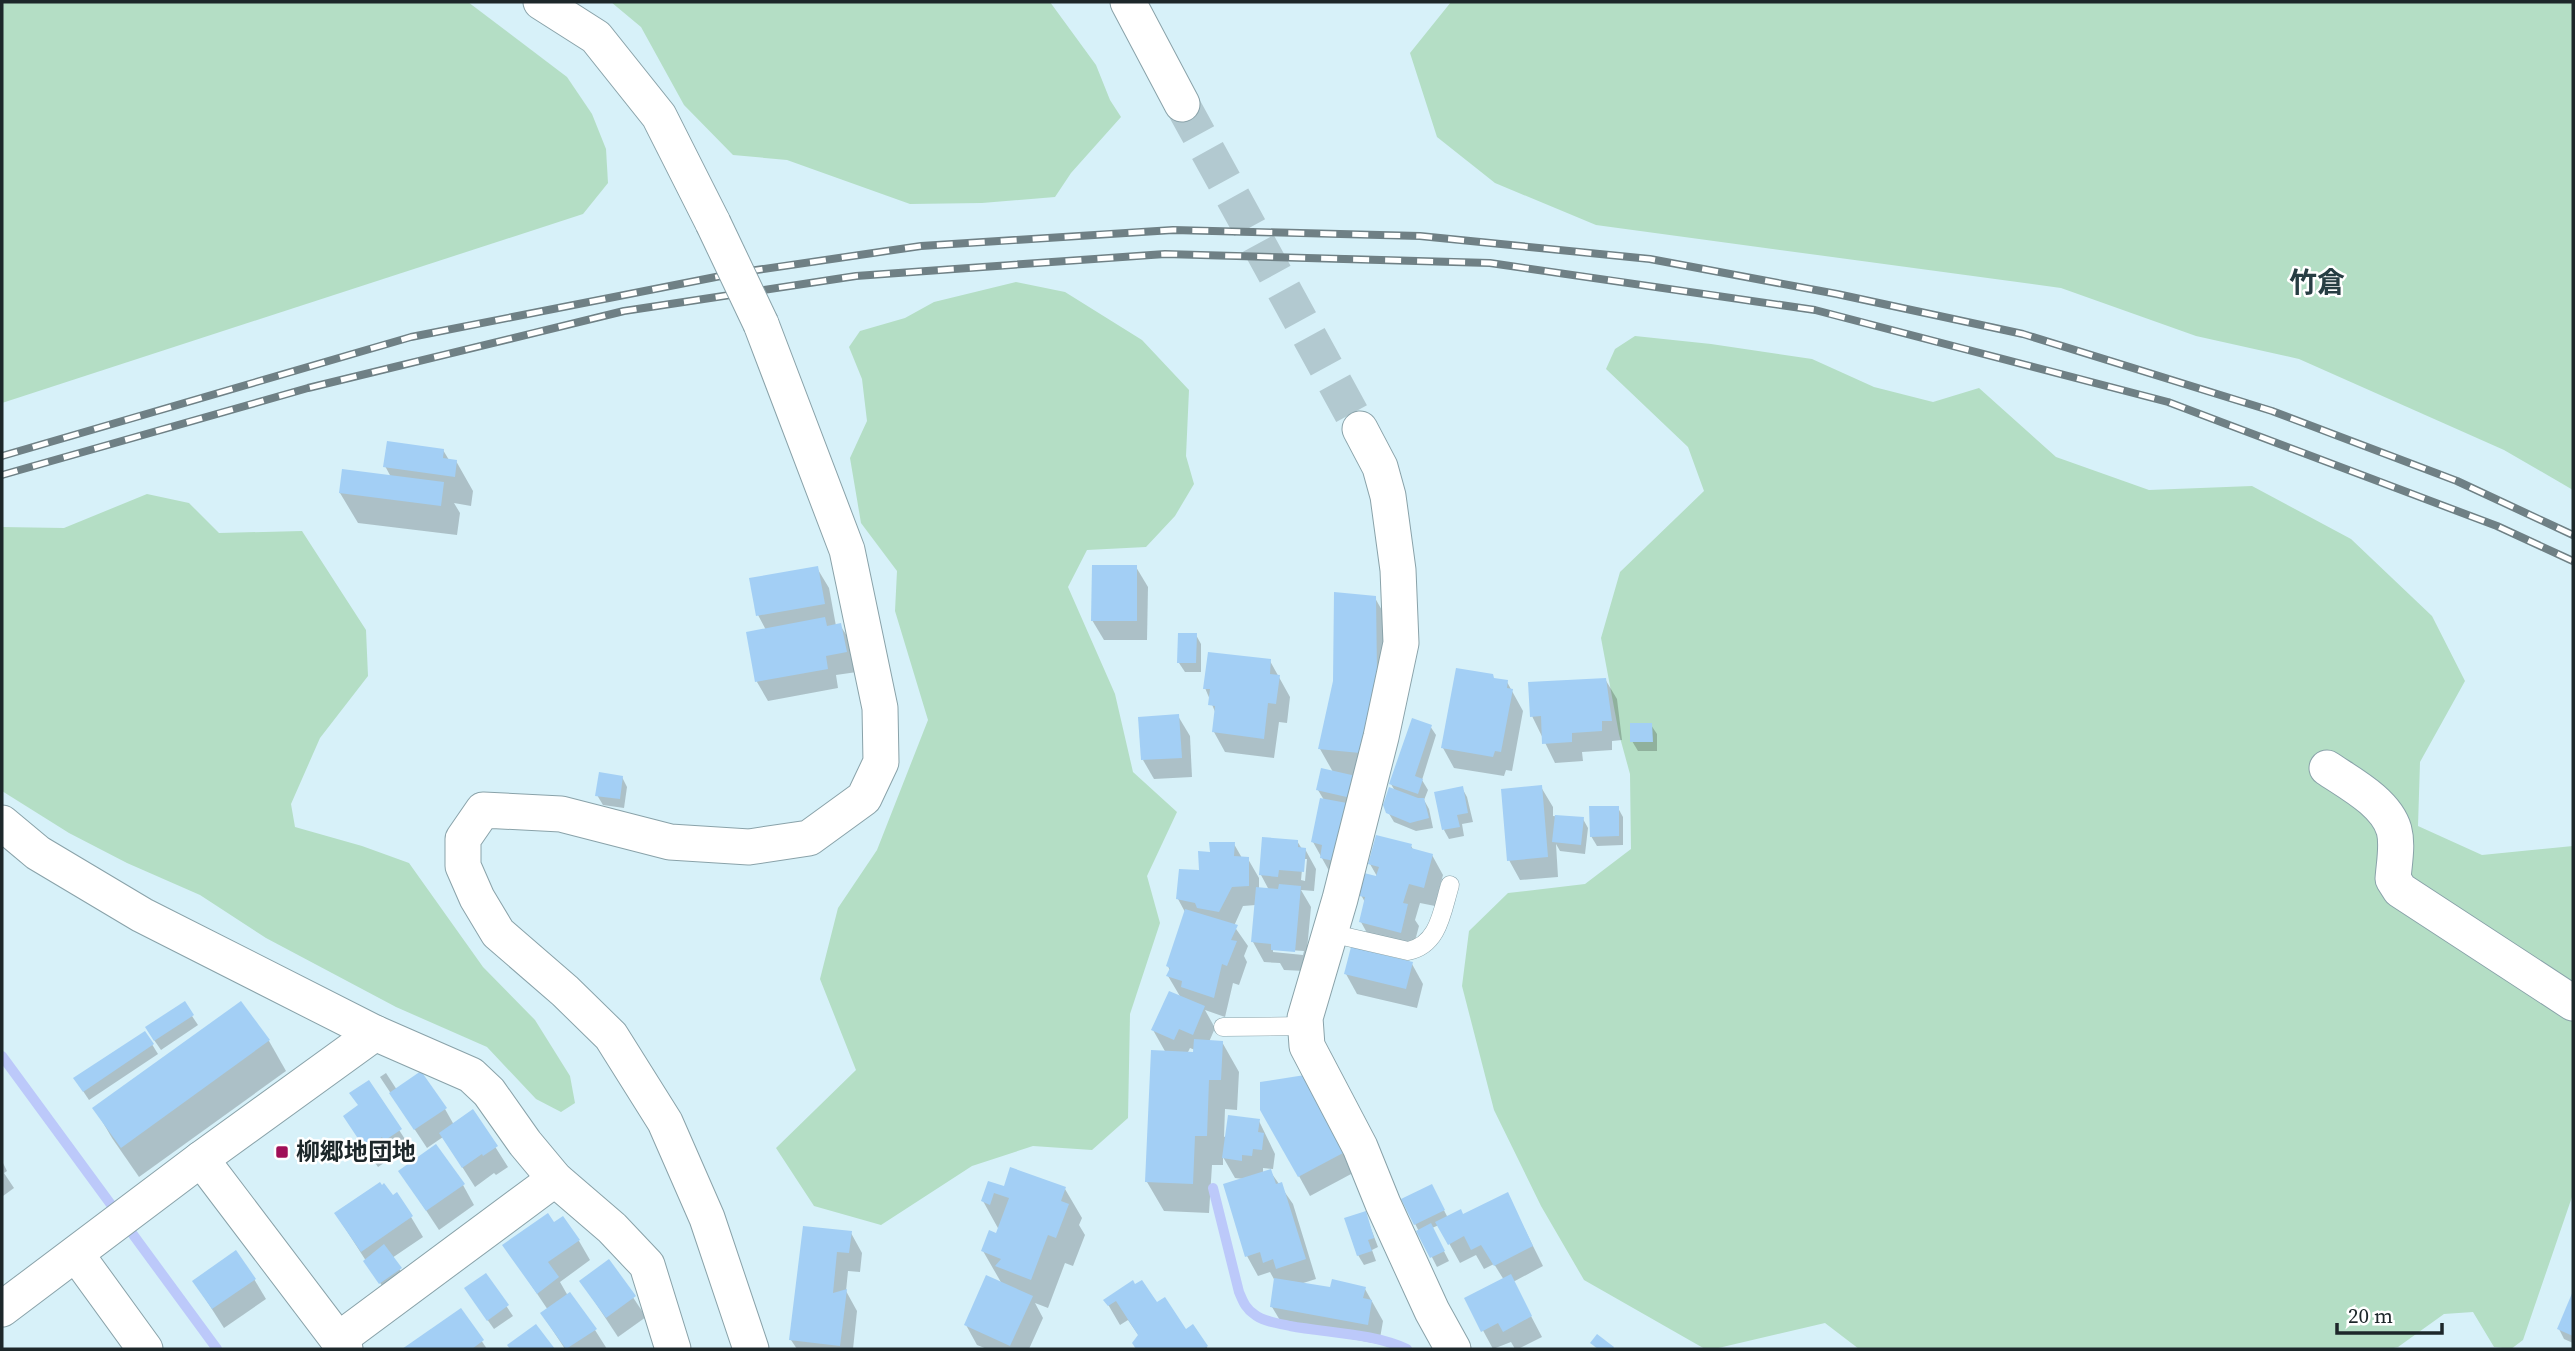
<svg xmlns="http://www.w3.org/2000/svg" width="2575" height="1351" font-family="'Source Serif 4','Noto Sans JP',serif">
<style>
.green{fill:#b4dec5}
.shadow{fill:#0003;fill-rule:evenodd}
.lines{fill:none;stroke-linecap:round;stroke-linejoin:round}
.stream{stroke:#bcc9fa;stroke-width:10}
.building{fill:#a3cff5}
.street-tunnel{stroke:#b2c9d0;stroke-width:35;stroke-dasharray:35 18;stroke-linecap:butt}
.lane-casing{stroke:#89a2a9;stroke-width:19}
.street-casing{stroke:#89a2a9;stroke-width:37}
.lane{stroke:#fff;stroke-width:18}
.street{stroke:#fff;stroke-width:35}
.rail-casing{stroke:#6f8085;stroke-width:8}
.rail{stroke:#fff;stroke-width:5;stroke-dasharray:16;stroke-linecap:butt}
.street-bridge-casing{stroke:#89a2a9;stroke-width:37;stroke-linecap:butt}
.street-bridge{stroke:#fff;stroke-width:35}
.poi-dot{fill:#a00f57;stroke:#fff;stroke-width:2.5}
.labels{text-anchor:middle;stroke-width:5;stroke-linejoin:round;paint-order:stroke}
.poi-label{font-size:24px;font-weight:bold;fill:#1d272a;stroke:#fff;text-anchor:start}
.quarter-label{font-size:28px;font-weight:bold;fill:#273d43;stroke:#fff}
</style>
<rect width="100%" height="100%" fill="#d7f1f9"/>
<g class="green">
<path d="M2 2H468L567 77 592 114 606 149 608 183 583 214 2 403Z"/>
<path d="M611 2H1050L1096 65 1110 100 1121 117 1071 173 1055 197 982 203 910 204 787 160 733 155 684 105 641 27Z"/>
<path d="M1451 2H2573V490L2504 450 2299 359 2196 336 2061 288 1596 225 1495 183 1437 137 1410 53Z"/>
<path d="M1016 282 1065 292 1142 340 1189 390 1186 456 1194 484 1175 516 1146 547 1087 550 1068 587 1115 694 1133 772 1177 812 1147 876 1160 923 1130 1014 1128 1118 1092 1150 1033 1146 972 1166 881 1225 814 1206 776 1148 856 1070 820 979 838 908 877 850 928 720 895 611 897 571 861 523 850 458 867 421 862 379 849 347 860 331 905 318 934 302Z"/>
<path d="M1635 336 1711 344 1812 359 1874 387 1933 402 1979 388 2056 457 2149 490 2252 486 2351 539 2432 616 2465 681 2420 762 2418 826 2482 855 2573 846V1194L2523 1340 2511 1349 2494 1347 2473 1312 2444 1314 2398 1347 2389 1349H1859L1825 1323 1714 1349H1705L1584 1280 1541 1206 1494 1110 1462 986 1469 931 1508 893 1585 884 1631 849 1630 774 1619 734 1601 638 1620 572 1704 491 1688 447 1606 369 1615 349Z"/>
<path d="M147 494 189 503 219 533 302 531 366 630 368 676 320 738 291 804 295 827 362 846 409 863 483 967 535 1020 570 1076 575 1103 561 1112 536 1099 487 1047 396 1007 266 938 200 895 127 863 69 833 2 791V527L64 528Z"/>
</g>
<g class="shadow">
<path d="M443 450 449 460 456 461 473 491 471 506 454 503 460 513 457 535 358 523 340 493 391 477 385 466Z"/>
<path d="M1136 567 1148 587 1147 640H1104L1092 620Z"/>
<path d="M817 568 829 588 836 626 840 625 852 644 857 672 836 675 838 688 768 701 757 682 766 630 758 615Z"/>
<path d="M1375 598 1392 628 1333 878 1313 842 1324 800 1318 790 1333 772 1320 749Z"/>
<path d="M1196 635 1201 644V672H1185L1179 663Z"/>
<path d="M1270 661 1290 697 1287 723 1279 722 1274 758 1225 752 1214 732 1216 714 1205 688Z"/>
<path d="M1605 679 1617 699 1622 740 1612 741V750L1582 752 1583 761 1555 763 1532 716Z"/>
<path d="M1494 680 1507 682 1523 711 1512 771 1506 770 1504 776 1454 768 1443 748Z"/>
<path d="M1178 716 1190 736 1192 777 1154 779 1143 760Z"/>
<path d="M1651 725 1657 734V751H1638L1632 741Z"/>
<path d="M1430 726 1436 735 1422 780 1428 790 1424 800 1429 809 1433 828 1416 831 1394 822 1388 812 1395 791 1391 784Z"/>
<path d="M622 777 627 787 624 808 603 805 597 795Z"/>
<path d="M1541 787 1553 807V816L1583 819 1588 828 1585 854 1560 851 1556 844 1558 877 1520 880 1509 860Z"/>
<path d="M1462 788 1467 797 1473 822 1462 824 1464 836 1449 839 1444 830Z"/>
<path d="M1618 808 1623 817V845L1597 846 1591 836Z"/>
<path d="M1297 841 1302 849H1305L1316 869 1314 891 1301 890 1311 907 1305 971 1284 970 1280 963 1264 962 1253 942 1256 905 1243 906 1234 926 1248 946 1244 956 1247 962 1239 985 1233 983 1225 1017 1205 1010 1215 1028 1209 1042H1222L1239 1072 1237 1110 1225 1109 1224 1137 1259 1121 1275 1154 1273 1169 1263 1168V1173L1270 1171 1293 1204 1316 1279 1300 1284 1331 1289H1365L1383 1321 1379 1344 1284 1327 1272 1307 1275 1281 1270 1272 1258 1276 1247 1256 1244 1179 1235 1178 1223 1157V1165H1212L1209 1213 1164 1211 1147 1182 1166 1053 1153 1030 1181 998 1168 976 1170 971 1168 966 1185 912 1178 899 1201 872 1212 854 1234 844 1242 858 1248 859 1259 878V889L1269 890 1261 875ZM1303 859H1307L1305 881 1301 880ZM1273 949 1304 951 1303 955 1273 952ZM1190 1048 1195 1050V1054H1187Z"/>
<path d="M1411 846 1414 851 1432 855 1443 875 1435 906 1420 903 1415 920 1419 926 1412 952 1372 942 1361 922 1366 904 1361 895 1378 878 1370 864Z"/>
<path d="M1412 964 1423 984 1417 1008 1357 994 1346 974Z"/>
<path d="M241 1003 269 1041 286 1071 139 1177 112 1138 95 1109Z"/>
<path d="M184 1004 198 1025 161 1050 152 1037Z"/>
<path d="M145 1033 158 1054 89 1100 81 1088Z"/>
<path d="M386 1073 397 1090 445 1109 454 1125 473 1112 508 1167 496 1175 494 1173 475 1187 443 1137 427 1148 380 1077Z"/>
<path d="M368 1082 412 1150 397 1160 394 1156 378 1167 357 1136 359 1106Z"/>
<path d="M1316 1097 1353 1173 1310 1196 1262 1109Z"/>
<path d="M2 1161 7 1171 4 1173 14 1188 3 1196Z"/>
<path d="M400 1171 463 1185 474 1205 439 1230Z"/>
<path d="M989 1183 1005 1189H1065L1082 1218 1079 1225 1085 1235 1073 1266 1065 1263 1048 1308 1035 1303 1043 1318 1029 1349H987L977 1345 966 1325 1002 1284 983 1251 999 1230 983 1201Z"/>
<path d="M1507 1194 1543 1266 1513 1282 1542 1337 1518 1349H1515L1511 1342 1493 1349 1466 1299 1504 1280 1494 1264 1484 1269 1476 1255 1460 1263 1439 1225 1432 1228 1449 1261 1437 1267 1403 1200 1436 1195 1448 1218 1463 1216Z"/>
<path d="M1365 1213 1378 1247 1372 1250 1376 1261 1364 1265 1358 1255Z"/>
<path d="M336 1214 411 1217 423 1237 392 1258 406 1279 386 1292Z"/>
<path d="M554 1225 579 1241 590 1260 560 1282 568 1296 595 1330 607 1349H565L542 1314 548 1310 505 1246Z"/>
<path d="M805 1228 851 1233 862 1253 860 1272 848 1271 846 1291 857 1311 853 1349H797L791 1340Z"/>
<path d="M609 1261 646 1317 618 1337 581 1281Z"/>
<path d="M485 1275 513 1316 494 1329 472 1298Z"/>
<path d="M254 1279 266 1299 224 1328 194 1281Z"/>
<path d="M1132 1283 1185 1331 1193 1326 1208 1349H1137L1134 1343 1139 1336 1128 1320 1120 1325 1106 1301Z"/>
<path d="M2573 1296V1343L2564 1339 2559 1329Z"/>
<path d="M461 1310 487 1349H405Z"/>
</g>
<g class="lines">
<g class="stream">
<path d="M2 1056 217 1349"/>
<path d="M1213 1188 1239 1292C1243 1301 1245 1308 1254 1314 1263 1322 1278 1323 1290 1326 1328 1333 1372 1333 1407 1349"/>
</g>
</g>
<g class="building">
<path d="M387 441 444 449 443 458 457 460 455 477 383 467Z"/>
<path d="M342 469 444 482 441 506 339 493Z"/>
<path d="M1092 565H1137V621H1091Z"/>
<path d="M818 566 825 604 756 616 749 578Z"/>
<path d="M1334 592 1376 596 1377 672 1360 753 1318 749 1333 681Z"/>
<path d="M825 617 827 626 841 623 847 652 826 656 828 669 755 682 746 632Z"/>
<path d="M1178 633H1197L1196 663H1177Z"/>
<path d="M1208 652 1271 659 1270 674 1280 675 1276 704 1268 703 1264 739 1212 732 1215 706 1208 705 1210 689H1203Z"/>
<path d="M1456 668 1493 674 1494 678 1508 680 1507 688 1513 689 1501 752 1495 751 1493 757 1441 748Z"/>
<path d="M1606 678 1612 721H1602V731L1572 733V742L1542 744 1541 716 1530 717 1528 682Z"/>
<path d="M1179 714 1182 758 1141 760 1138 717Z"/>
<path d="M1412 718 1432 725 1415 776 1423 779 1418 794 1389 784Z"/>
<path d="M1630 723H1652L1653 742H1630Z"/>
<path d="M1321 768 1356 776 1351 798 1316 790Z"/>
<path d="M599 772 623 776 620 799 595 796Z"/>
<path d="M1542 785 1548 857 1507 861 1501 789Z"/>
<path d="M1463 786 1468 813 1457 815 1460 827 1442 830 1434 792Z"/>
<path d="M1389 787 1418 798H1424L1429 818 1410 823 1386 813 1383 805Z"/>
<path d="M1320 798 1347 803 1334 861 1320 858 1322 845 1311 842Z"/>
<path d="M1589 806H1619V836L1590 837Z"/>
<path d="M1555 815 1584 817 1581 845 1552 842Z"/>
<path d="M1376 835 1412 844 1411 848 1433 854 1424 888 1409 884 1403 903 1408 904 1401 933 1359 922 1365 897 1359 896 1364 873 1376 876 1379 867 1368 864Z"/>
<path d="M1262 837 1298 840V847L1306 848 1304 872 1279 870 1278 877 1259 875Z"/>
<path d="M1209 842H1235L1234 856 1249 857V886L1232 887 1219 912 1197 908 1195 903 1176 899 1179 869 1199 870 1198 851 1210 852Z"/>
<path d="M1279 884 1301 886 1295 952 1271 950V944L1251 942 1256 887 1278 889Z"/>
<path d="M1185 909 1238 925 1231 940 1237 941 1227 966 1222 964 1214 998 1181 987 1182 981 1166 976 1170 968 1166 966Z"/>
<path d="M1351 947 1413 962 1406 989 1344 974Z"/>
<path d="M1169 991 1205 1006 1193 1035 1179 1029 1174 1040 1151 1030Z"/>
<path d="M185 1001 194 1015 154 1041 145 1027Z"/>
<path d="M241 1001 270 1040 121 1148 92 1108Z"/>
<path d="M145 1031 154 1044 83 1092 73 1078Z"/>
<path d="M1194 1039 1223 1041 1221 1080H1209L1207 1136H1195L1193 1184 1145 1182 1151 1050 1193 1052Z"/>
<path d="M421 1071 447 1108 414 1130 389 1093Z"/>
<path d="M1305 1075 1343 1153 1298 1177 1260 1110V1082Z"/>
<path d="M369 1080 402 1129 384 1141 382 1137 365 1149 343 1116 358 1105 349 1093Z"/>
<path d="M473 1109 498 1146 483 1156 482 1154 462 1168 439 1133Z"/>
<path d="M1228 1115 1260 1119 1258 1132 1264 1133 1262 1150 1253 1149 1252 1156 1242 1155V1161L1222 1158Z"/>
<path d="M436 1144 465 1184 426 1211 398 1171Z"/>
<path d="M1010 1167 1066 1187 1061 1201 1069 1204 1056 1238 1048 1235 1031 1280 995 1266 1001 1259 981 1251 989 1230 996 1233 1009 1198 994 1193 990 1205 981 1201 988 1181 1004 1186Z"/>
<path d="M1271 1169 1276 1184 1282 1182 1306 1259 1276 1269 1273 1259 1263 1263 1260 1252 1245 1257 1223 1184Z"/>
<path d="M380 1182 382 1185 384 1183 393 1195 397 1192 413 1216 361 1252 334 1213Z"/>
<path d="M1432 1184 1445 1210 1414 1225 1401 1199Z"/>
<path d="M1508 1192 1533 1246 1494 1266 1481 1245 1471 1250 1464 1236 1448 1245 1435 1222 1461 1209 1463 1214Z"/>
<path d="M1366 1211 1374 1238 1368 1240 1372 1251 1357 1256 1344 1218Z"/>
<path d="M548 1213 554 1222 563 1216 580 1240 548 1262 559 1277 537 1294 502 1245Z"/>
<path d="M1431 1223 1445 1251 1430 1258 1416 1231Z"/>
<path d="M803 1226 852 1231 849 1253 837 1252 833 1293 847 1289 840 1346 789 1340Z"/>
<path d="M384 1244 402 1268 379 1284 363 1261Z"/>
<path d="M236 1250 256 1279 212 1309 192 1281Z"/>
<path d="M609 1259 636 1296 606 1318 579 1281Z"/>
<path d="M486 1273 509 1305 487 1321 464 1288Z"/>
<path d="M1511 1274 1532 1316 1503 1332 1498 1323 1481 1332 1464 1298Z"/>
<path d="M986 1275 1033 1296 1010 1346 964 1325Z"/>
<path d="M1274 1278 1330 1287 1332 1279 1366 1287 1363 1298 1372 1300 1368 1325 1270 1307Z"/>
<path d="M1133 1280 1135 1284 1142 1280 1157 1302 1165 1297 1186 1329 1193 1324 1208 1346 1203 1349H1136L1132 1343 1138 1335 1116 1301 1108 1306 1103 1300Z"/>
<path d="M2573 1291V1336L2557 1329Z"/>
<path d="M570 1292 597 1329 566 1349 540 1313Z"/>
<path d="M461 1308 484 1340 472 1349H402Z"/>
<path d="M536 1324 555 1349H510L507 1345Z"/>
<path d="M1597 1334 1614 1347 1613 1349H1598L1590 1343Z"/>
</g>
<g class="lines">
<path class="street-tunnel" d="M1182 104 1360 429"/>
<g class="lane-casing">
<g id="lane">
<path d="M1330 933 1408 951C1439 945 1442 911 1450 885"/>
<path d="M1223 1027 1305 1026"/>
</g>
</g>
<g class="street-casing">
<g id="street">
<path d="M541 2 596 37 659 116 713 223"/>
<path d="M1128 2 1182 104"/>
<path d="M1360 429 1380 467 1388 496 1398 570 1401 643 1381 737 1340 899 1305 1018 1307 1046 1360 1147 1383 1204 1432 1311 1453 1349"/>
<path d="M2327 768C2349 783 2386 802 2394 830 2398 845 2394 864 2393 879L2400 890 2573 1003"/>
<path d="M2 823 38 853 142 915 375 1033 471 1075 489 1092 525 1143 555 1179 612 1228 647 1265 673 1349"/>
<path d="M201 1159 345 1349"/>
<path d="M76 1254 145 1349"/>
<path d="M2 1309 201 1159 375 1033"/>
<path d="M338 1340 555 1179"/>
<path d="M751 1349 707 1218 665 1122 611 1036 565 991 498 933 477 898 463 866V839L483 810 561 814 670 842 749 847 809 838 864 798 881 762 880 708 847 550 761 324"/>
</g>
</g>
<use href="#lane" class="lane"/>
<use href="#street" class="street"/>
<g class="rail-casing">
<g id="rail">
<path d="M2 456 411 337 736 273 921 246 1173 230 1420 236 1650 259 1837 294 2023 334 2272 411 2457 481 2573 535"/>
<path d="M2 475 308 388 624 311 856 276 1165 254 1490 263 1815 310 2168 402 2497 526 2573 561"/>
</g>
</g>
<use href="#rail" class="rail"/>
<g class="street-bridge-casing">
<path id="street-bridge" d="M713 223 761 324"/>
</g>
<use href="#street-bridge" class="street-bridge"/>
</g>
<rect class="poi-dot" x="275" y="1145" width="14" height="14" rx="3.5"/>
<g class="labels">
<g class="poi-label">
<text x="296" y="1160">柳郷地団地</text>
</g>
<g class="quarter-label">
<text x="2317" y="292">竹倉</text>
</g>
</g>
<rect width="2575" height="1351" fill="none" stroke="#1d272a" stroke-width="7"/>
<path d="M2337 1323v10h105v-10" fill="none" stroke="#1d272a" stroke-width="3.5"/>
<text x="2348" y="1323" font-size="21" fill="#1d272a" stroke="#ffffff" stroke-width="5" paint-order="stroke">20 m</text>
</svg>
